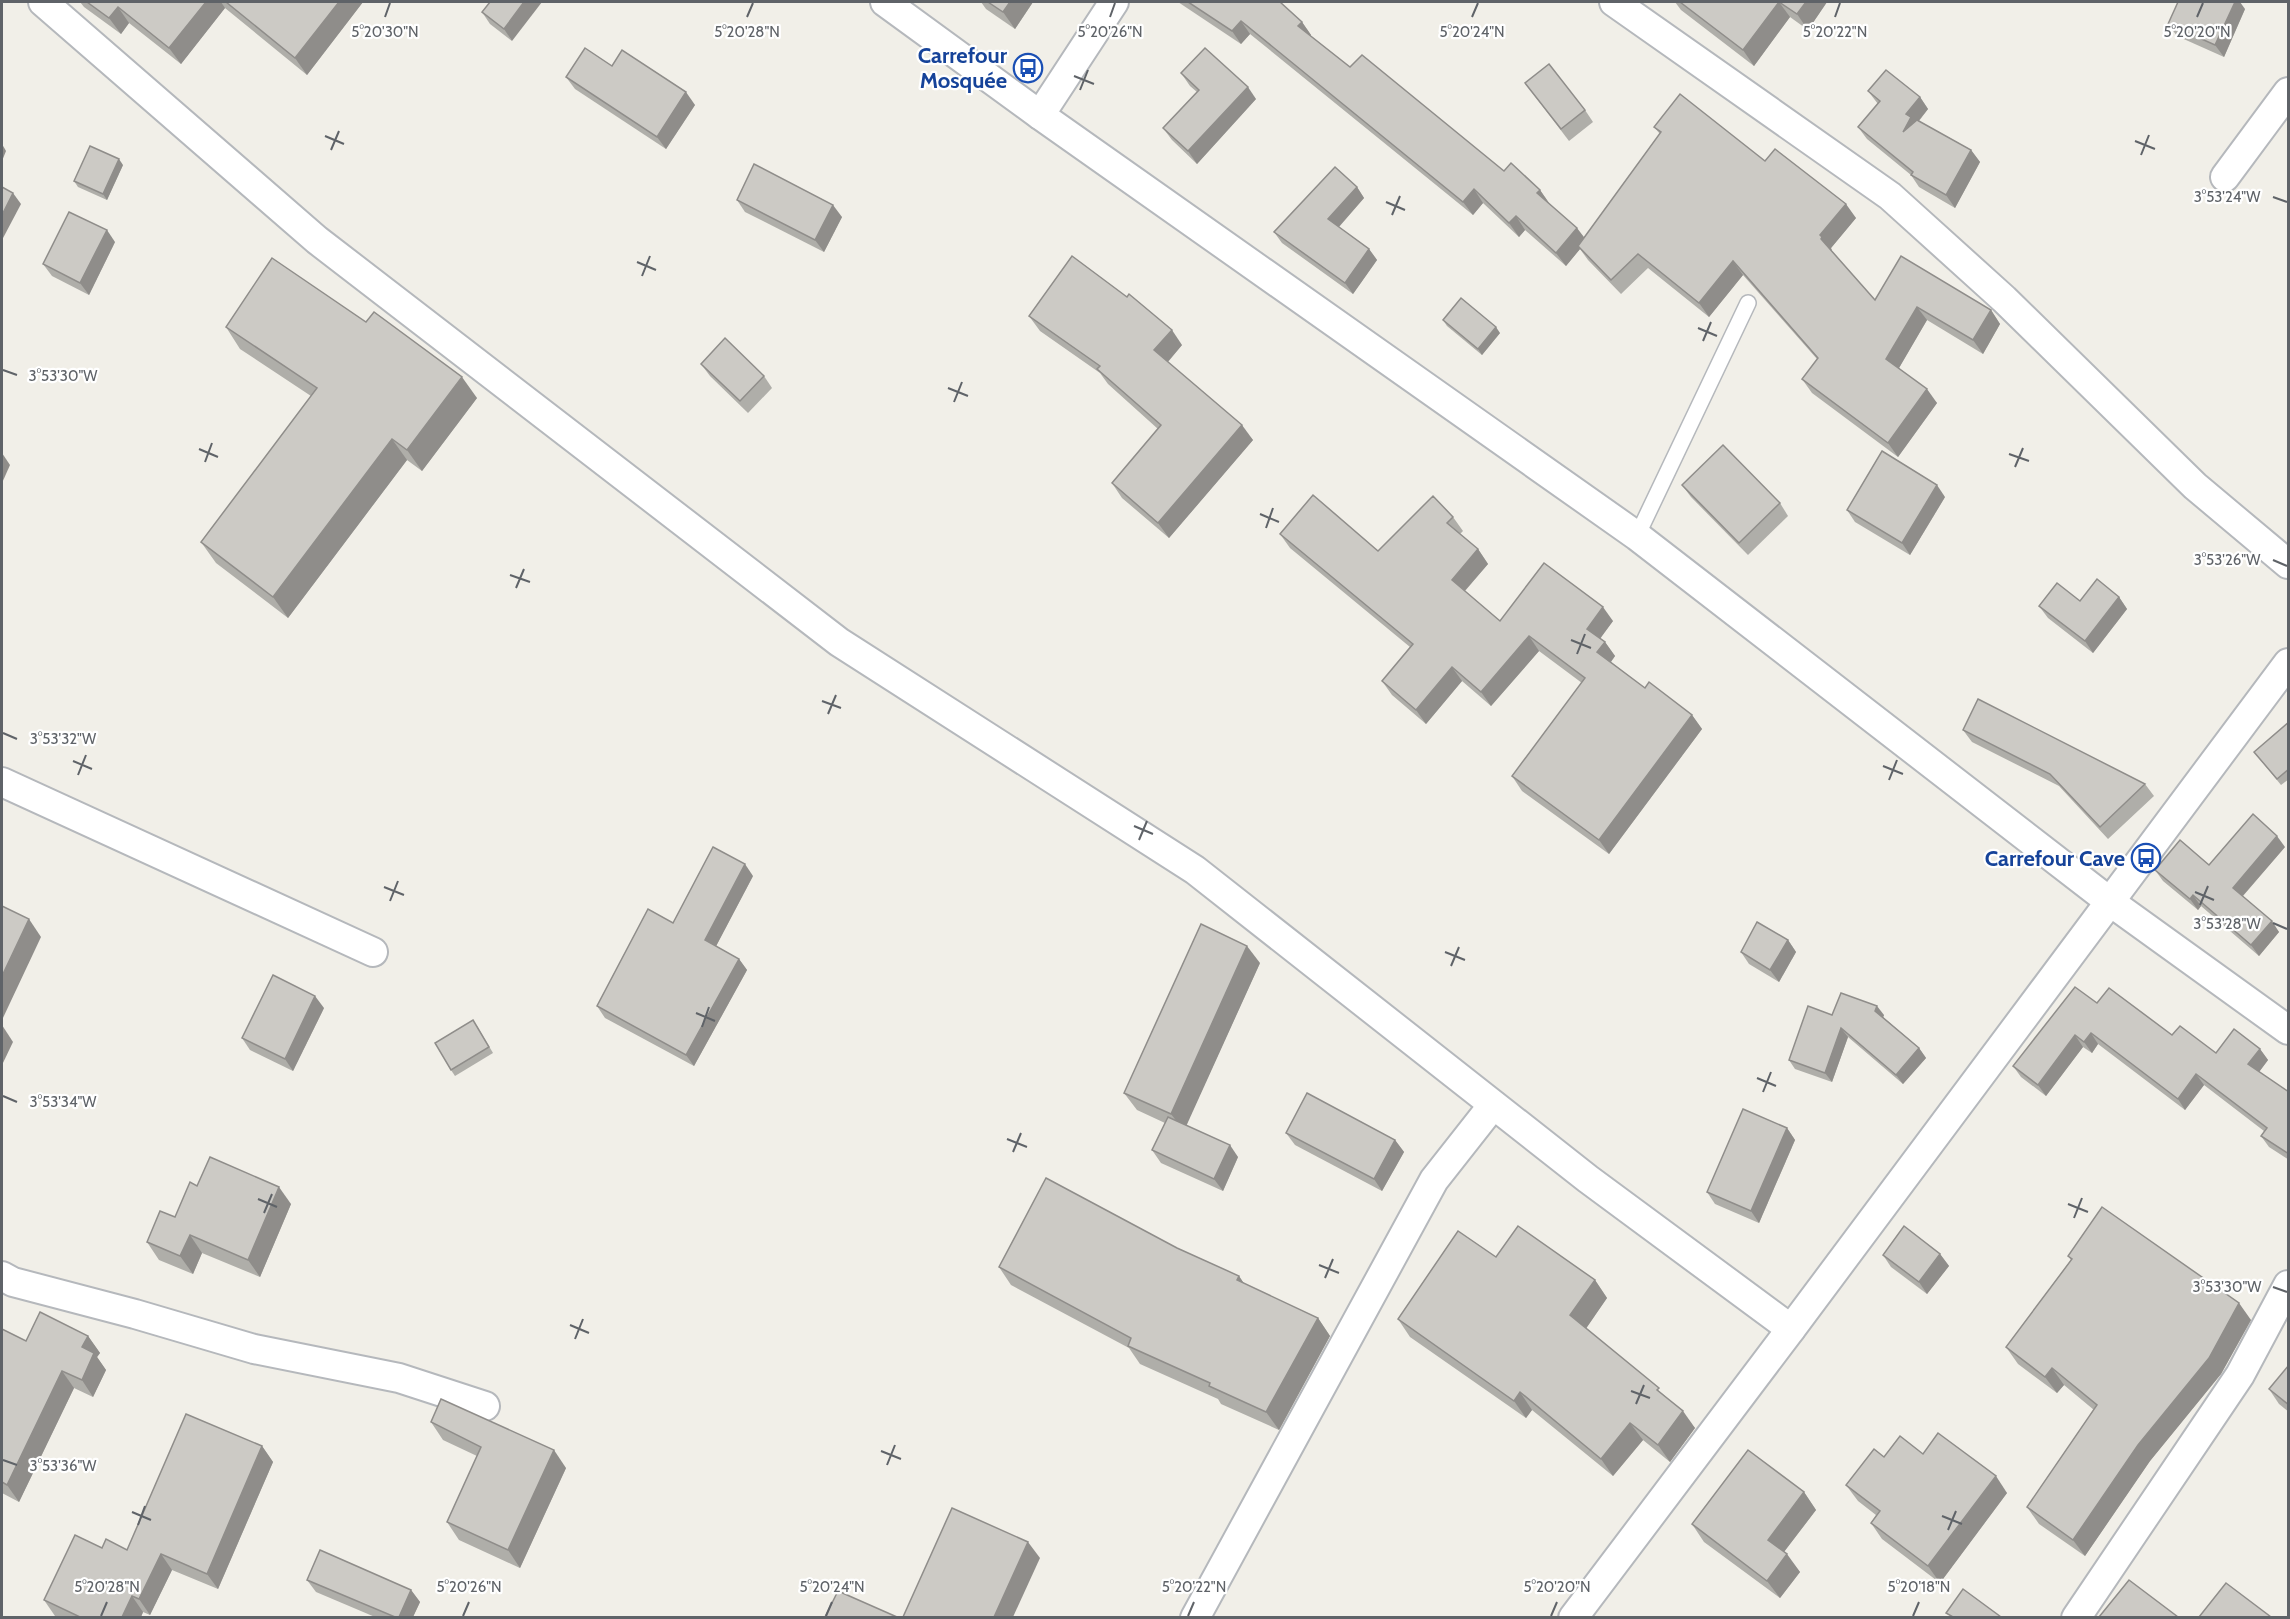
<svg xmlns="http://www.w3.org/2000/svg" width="2290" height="1619" font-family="Cabin,sans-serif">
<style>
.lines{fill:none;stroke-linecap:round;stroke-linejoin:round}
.service-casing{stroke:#b5b8bc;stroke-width:18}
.minor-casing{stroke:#b5b8bc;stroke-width:32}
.service{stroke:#fff;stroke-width:15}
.minor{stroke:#fff;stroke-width:28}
.wall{fill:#afaea9}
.shaded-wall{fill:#8f8d8a}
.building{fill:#cccac5;stroke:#8f8d8a;stroke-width:1.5}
.ticks{fill:none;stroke:#5f6368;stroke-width:2}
.labels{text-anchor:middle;stroke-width:4.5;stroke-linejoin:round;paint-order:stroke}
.transit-label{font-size:22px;font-weight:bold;fill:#164399;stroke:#fff;text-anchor:end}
.ticks-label{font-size:15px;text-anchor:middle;fill:#5f6368;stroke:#fff;stroke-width:4.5;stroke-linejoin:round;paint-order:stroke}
</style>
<rect width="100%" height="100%" fill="#f1efe8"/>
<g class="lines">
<g class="service-casing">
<path id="service" d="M1637 536 1748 303"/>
</g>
<g class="minor-casing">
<g id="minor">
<path d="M43 2 317 240 839 642 1195 870 1588 1179 1791 1329"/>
<path d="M885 2 1040 115 1637 536 2109 901 2288 1030"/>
<path d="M1614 2 1890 196 2004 299 2195 486 2288 564"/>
<path d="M1040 115 1114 2"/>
<path d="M2225 177 2288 92"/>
<path d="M2 782 373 952"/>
<path d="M2 1276 13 1282 135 1314 254 1349 399 1378 485 1406"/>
<path d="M1195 1618 1434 1180 1493 1105"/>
<path d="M1573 1618 1791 1329 2288 663"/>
<path d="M2076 1618 2240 1375 2288 1285"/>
</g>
</g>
<use href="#service" class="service"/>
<use href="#minor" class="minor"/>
</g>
<g class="wall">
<path d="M80 2H363L307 75 225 8 181 64 129 23 121 34 84 7Z"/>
<path d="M490 2 512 41 490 24 482 12Z"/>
<path d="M981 2H1033L1015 29 986 9Z"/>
<path d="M1178 2H1280L1302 22 1311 35V36L1350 67 1504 171 1540 190 1549 203 1584 238 1660 134 1654 127 1765 161 1856 218 1831 248 1832 251 1875 300 1991 310 2000 324 1983 354 1927 320 1899 368 1937 403 1898 457 1812 393 1802 379 1817 359 1743 275 1709 317 1648 268 1621 294 1588 260 1580 249 1566 266 1525 230 1519 237 1483 203 1473 215 1250 34 1241 44Z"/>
<path d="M1675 2H1827L1808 30 1790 17 1754 66 1681 10Z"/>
<path d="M2245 9 2224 57 2177 36 2168 24Z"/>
<path d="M612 66 695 105 666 149 575 89 566 77Z"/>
<path d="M1181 73 1256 99 1197 164 1172 140 1163 128 1197 92 1190 86Z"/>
<path d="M1525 83 1585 110 1593 122 1569 141Z"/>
<path d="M1868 91 1920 97 1928 109 1919 121 1971 150 1980 162 1955 208 1919 187 1911 175 1867 139 1858 127 1878 104Z"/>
<path d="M123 165 107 200 78 187 74 181Z"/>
<path d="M1357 187 1364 198 1339 227 1369 249 1377 260 1353 294 1282 243 1274 232Z"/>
<path d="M737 200 842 217 824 252 745 212Z"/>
<path d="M115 242 89 295 52 276 43 264Z"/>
<path d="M1029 316 1182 345 1168 362 1253 440 1169 538 1122 498 1112 483 1158 429 1108 384 1100 373 1040 331Z"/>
<path d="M1443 320 1500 333 1482 355 1447 326Z"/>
<path d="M226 327 477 398 422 471 407 460 288 618 216 563 201 542 311 396 240 349Z"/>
<path d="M701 364 764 376 772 388 748 413 710 376Z"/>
<path d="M1682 485 1780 503 1788 516 1748 555 1691 497Z"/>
<path d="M1945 497 1910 555 1855 522 1847 510Z"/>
<path d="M1453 517 1463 531 1460 534 1478 549 1488 564 1465 591 1500 621H1613L1600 638 1605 642 1615 656 1611 662 1645 688 1692 715 1702 729 1609 854 1522 791 1512 776 1582 683 1539 651 1491 706 1462 681 1426 724 1392 695 1382 681 1410 647 1290 548 1280 534 1378 551Z"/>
<path d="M2119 597 2127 609 2093 653 2048 618 2039 606Z"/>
<path d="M2289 722V779L2281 785 2254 752Z"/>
<path d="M1963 730 2145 784 2154 796 2108 839 2059 786 1972 742Z"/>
<path d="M2285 847 2243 896 2279 932 2259 956 2201 906 2198 910 2163 881 2155 870 2209 865Z"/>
<path d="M753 876 716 946 739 959 747 970 694 1066 605 1018 597 1006 673 923Z"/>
<path d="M1788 940 1796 952 1779 982 1749 964 1741 952Z"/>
<path d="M1260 963 1186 1125 1238 1157 1223 1191 1161 1163 1152 1150 1165 1123 1137 1110 1124 1093Z"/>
<path d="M2097 1003 2216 1053 2260 1049 2268 1060 2259 1072 2289 1092V1160L2269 1147 2261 1136 2264 1131 2204 1085 2185 1110 2098 1044 2092 1053 2083 1047 2046 1096 2021 1077 2013 1066Z"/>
<path d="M324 1008 293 1071 250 1050 242 1038Z"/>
<path d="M1832 1015H1884L1883 1017 1919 1048 1926 1058 1903 1084 1848 1037 1832 1082 1795 1069 1789 1060Z"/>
<path d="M477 1026 493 1053 455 1076 451 1070Z"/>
<path d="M1787 1128 1795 1140 1759 1223 1715 1204 1707 1192Z"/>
<path d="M1286 1133 1395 1140 1404 1152 1382 1191 1295 1145Z"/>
<path d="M197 1186 291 1204 260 1277 202 1253 193 1274 159 1260 147 1242 175 1217Z"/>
<path d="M1177 1248 1239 1276 1244 1284 1318 1318 1330 1336 1279 1430 1221 1404 1218 1399 1140 1364 1129 1348 1011 1285 999 1267Z"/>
<path d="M1940 1254 1949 1266 1927 1294 1891 1267 1883 1255Z"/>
<path d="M2068 1256 2251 1320 2221 1374 2150 1461 2085 1556 2039 1524 2027 1507 2094 1410 2064 1385 2057 1393 2018 1364 2006 1347 2071 1260Z"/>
<path d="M1496 1257 1595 1280 1607 1298 1586 1328 1664 1395 1695 1428 1670 1462 1643 1440 1613 1476 1532 1410 1526 1418 1410 1337 1398 1319Z"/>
<path d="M2 1329 26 1341 88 1336 100 1353 97 1357 106 1370 93 1397 74 1388 19 1502 2 1493Z"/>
<path d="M2289 1365V1412L2279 1404 2269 1389Z"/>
<path d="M431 1422 566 1468 520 1568 459 1540 447 1522 477 1456 443 1440Z"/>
<path d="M262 1446 273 1462 218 1589 172 1570 150 1615 143 1612 141 1617H58L55 1616 44 1600 102 1548 127 1550Z"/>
<path d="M1923 1454 2007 1493 1940 1583 1882 1539 1871 1523 1876 1515 1858 1501 1846 1485 1884 1457Z"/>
<path d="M1804 1492 1816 1510 1784 1552 1800 1572 1780 1598 1704 1542 1692 1524Z"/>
<path d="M307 1580 411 1590 420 1602 413 1617H375L316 1592Z"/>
</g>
<g class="shaded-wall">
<path d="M206 2H221L225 8 181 64 169 48Z"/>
<path d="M339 2H363L307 75 295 58Z"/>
<path d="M524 2H542L512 41 504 29Z"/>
<path d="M1010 2H1033L1015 29 1003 12Z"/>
<path d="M1779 2 1790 17 1754 66 1743 50Z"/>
<path d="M1806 2H1827L1808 30 1797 14Z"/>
<path d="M2235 2H2240L2245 9 2224 57 2215 45Z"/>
<path d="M118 7 129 23 121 34 109 18Z"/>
<path d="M1241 21 1250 34 1241 44 1232 31Z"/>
<path d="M1302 22 1311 35 1308 39 1298 26Z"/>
<path d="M1248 87 1256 99 1197 164 1188 151Z"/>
<path d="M686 92 695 105 666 149 657 137Z"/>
<path d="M1920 97 1928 109 1916 124 1903 132 1906 114Z"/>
<path d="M2 144 6 151 2 161Z"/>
<path d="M1971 150 1980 162 1955 208 1946 195Z"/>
<path d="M119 159 123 165 107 200 103 194Z"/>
<path d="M1357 187 1364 198 1336 230 1328 219Z"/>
<path d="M1474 189 1483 203 1473 215 1463 202Z"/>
<path d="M1540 190 1549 203 1537 193Z"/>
<path d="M13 193 21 204 2 240V215Z"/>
<path d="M1846 204 1856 218 1831 248 1832 251 1830 253 1821 239 1820 235Z"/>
<path d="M833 205 842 217 824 252 815 240Z"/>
<path d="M1516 216 1525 230 1519 237 1509 223Z"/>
<path d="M1577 228 1587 241 1578 246 1580 249 1566 266 1556 253Z"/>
<path d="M107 230 115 242 89 295 80 283Z"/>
<path d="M1369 249 1377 260 1353 294 1345 283Z"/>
<path d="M1733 261 1743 275 1709 317 1699 303Z"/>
<path d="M1917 307 1927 320 1896 373 1886 359Z"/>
<path d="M1991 310 2000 324 1983 354 1973 340Z"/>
<path d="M1496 327 1500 333 1482 355 1478 349Z"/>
<path d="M1172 330 1182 345 1165 365 1154 350Z"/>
<path d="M462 377 477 398 422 471 407 450Z"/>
<path d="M1927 389 1937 403 1898 457 1888 443Z"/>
<path d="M1242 425 1253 440 1169 538 1158 523Z"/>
<path d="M392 439 407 460 288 618 273 597Z"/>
<path d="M2 453 10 465 2 483Z"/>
<path d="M1937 485 1945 497 1910 555 1902 543Z"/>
<path d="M1478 549 1488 564 1462 594 1452 580Z"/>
<path d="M2119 597 2127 609 2093 653 2085 641Z"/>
<path d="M1603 607 1613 621 1597 643 1587 629Z"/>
<path d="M1529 636 1539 651 1491 706 1481 692Z"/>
<path d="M1605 642 1615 656 1607 667 1597 652Z"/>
<path d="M1452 667 1462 681 1426 724 1416 710Z"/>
<path d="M1692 715 1702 729 1609 854 1599 840Z"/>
<path d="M2277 836 2285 847 2240 899 2233 888Z"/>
<path d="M745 864 753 876 713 952 705 940Z"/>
<path d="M2193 895 2201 906 2198 910 2190 899Z"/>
<path d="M29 919 41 937 2 1020V976Z"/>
<path d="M2272 921 2279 932 2259 956 2251 945Z"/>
<path d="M1788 940 1796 952 1779 982 1770 970Z"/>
<path d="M1247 946 1260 963 1184 1131 1171 1114Z"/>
<path d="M739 959 747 970 694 1066 686 1055Z"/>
<path d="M315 996 324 1008 293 1071 285 1059Z"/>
<path d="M1877 1006 1884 1015 1882 1020 1875 1011Z"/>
<path d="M2 1025 13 1042 2 1065Z"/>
<path d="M1841 1028 1848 1037 1832 1082 1825 1073Z"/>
<path d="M2091 1033 2098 1044 2092 1053 2084 1042Z"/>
<path d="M2075 1035 2083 1047 2046 1096 2038 1085Z"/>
<path d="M1919 1048 1926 1058 1903 1084 1896 1075Z"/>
<path d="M2260 1049 2268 1060 2256 1076 2248 1064Z"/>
<path d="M2196 1074 2204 1085 2185 1110 2178 1099Z"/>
<path d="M1787 1128 1795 1140 1759 1223 1751 1211Z"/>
<path d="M1395 1140 1404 1152 1382 1191 1374 1179Z"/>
<path d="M1230 1145 1238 1157 1223 1191 1214 1179Z"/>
<path d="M279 1187 291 1204 260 1277 248 1260Z"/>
<path d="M190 1235 202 1253 193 1274 180 1256Z"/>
<path d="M1940 1254 1949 1266 1927 1294 1919 1282Z"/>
<path d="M1239 1276 1251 1294 1237 1280Z"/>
<path d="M1595 1280 1607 1298 1583 1333 1570 1315Z"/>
<path d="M2239 1303 2251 1320 2221 1374 2150 1461 2085 1556 2073 1540 2138 1445Z"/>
<path d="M1318 1318 1330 1336 1279 1430 1266 1412Z"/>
<path d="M88 1336 100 1353 97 1357 106 1370 93 1397 82 1380V1347Z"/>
<path d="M2052 1368 2064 1385 2057 1393 2045 1377Z"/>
<path d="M62 1371 74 1388 19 1502 7 1485Z"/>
<path d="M1520 1392 1532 1410 1526 1418 1514 1401Z"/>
<path d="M1683 1411 1695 1428 1670 1462 1658 1445Z"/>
<path d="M1630 1423 1643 1440 1613 1476 1601 1459Z"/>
<path d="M262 1446 273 1462 218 1589 207 1574Z"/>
<path d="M554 1450 566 1468 520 1568 508 1550Z"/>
<path d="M1996 1476 2007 1493 1940 1583 1928 1566Z"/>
<path d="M1804 1492 1816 1510 1780 1557 1768 1540Z"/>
<path d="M1028 1542 1040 1558 1013 1617H994Z"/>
<path d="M161 1554 172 1570 150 1615 139 1599Z"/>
<path d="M1787 1554 1800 1572 1780 1598 1767 1581Z"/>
<path d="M411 1590 420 1602 413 1617H399Z"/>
<path d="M132 1596 143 1612 141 1617H122Z"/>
</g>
<g class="building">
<path d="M87 2H206L169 48 118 7 109 18Z"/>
<path d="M226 2H339L295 58Z"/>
<path d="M490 2H524L504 29 482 12Z"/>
<path d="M988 2H1010L1003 12Z"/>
<path d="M1188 2H1280L1302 22 1298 26 1350 67 1362 55 1504 171 1511 163 1540 190 1537 193 1577 228 1556 253 1516 216 1509 223 1474 189 1463 202 1241 21 1232 31Z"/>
<path d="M1680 2H1806L1797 14 1779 2 1743 50Z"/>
<path d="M2178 2H2235L2215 45 2168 24Z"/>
<path d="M585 48 612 66 622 50 686 92 657 137 566 77Z"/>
<path d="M1205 48 1248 87 1188 151 1163 128 1199 90 1181 73Z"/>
<path d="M1549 64 1585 110 1561 129 1525 83Z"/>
<path d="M1886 70 1920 97 1906 114 1911 117 1903 132 1917 120 1971 150 1946 195 1911 175 1913 172 1858 127 1880 101 1868 91Z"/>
<path d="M1680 94 1765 161 1775 149 1846 204 1820 235 1822 237 1821 239 1875 300 1901 256 1991 310 1973 340 1917 307 1886 359 1927 389 1888 443 1802 379 1818 358 1733 261 1699 303 1638 254 1611 280 1578 246 1661 132 1654 127Z"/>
<path d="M90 146 119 159 103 194 74 181Z"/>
<path d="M754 164 833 205 815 240 737 200Z"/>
<path d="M1335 167 1357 187 1328 219 1369 249 1345 283 1274 232Z"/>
<path d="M2 187 13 193 2 215Z"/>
<path d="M69 212 107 230 80 283 43 264Z"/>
<path d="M1072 256 1127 297 1129 294 1172 330 1154 350 1242 425 1158 523 1112 483 1161 425 1097 369 1100 366 1029 316Z"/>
<path d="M272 258 366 322 374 312 462 377 407 450 392 439 273 597 201 542 317 388 226 327Z"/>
<path d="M1461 298 1496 327 1478 349 1443 320Z"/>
<path d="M725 338 764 376 740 401 701 364Z"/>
<path d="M1723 445 1780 503 1739 543 1682 485Z"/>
<path d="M1882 451 1937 485 1902 543 1847 510Z"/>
<path d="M1313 495 1378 551 1433 496 1453 517 1447 523 1478 549 1452 580 1500 621 1544 563 1603 607 1587 629 1605 642 1597 652 1645 688 1649 682 1692 715 1599 840 1512 776 1585 678 1529 636 1481 692 1452 667 1416 710 1382 681 1413 644 1280 534Z"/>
<path d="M2097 579 2119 597 2085 641 2039 606 2057 583 2080 601Z"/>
<path d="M1978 699 2145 784 2100 827 2050 774 1963 730Z"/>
<path d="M2289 722V769L2277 779 2254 752Z"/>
<path d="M2253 814 2277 836 2233 888 2272 921 2251 945 2193 895 2190 899 2155 870 2180 840 2209 865Z"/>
<path d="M713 847 745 864 705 940 739 959 686 1055 597 1006 648 909 673 923Z"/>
<path d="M2 906 29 919 2 976Z"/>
<path d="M1757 922 1788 940 1770 970 1741 952Z"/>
<path d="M1201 924 1247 946 1171 1114 1124 1093Z"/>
<path d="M273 975 315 996 285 1059 242 1038Z"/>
<path d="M2075 987 2097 1003 2109 988 2172 1035 2180 1026 2216 1053 2234 1029 2260 1049 2248 1064 2289 1092V1154L2261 1136 2267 1128 2196 1074 2178 1099 2091 1033 2084 1042 2075 1035 2038 1085 2013 1066Z"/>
<path d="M1841 993 1877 1006 1875 1011 1919 1048 1896 1075 1841 1028 1825 1073 1789 1060 1808 1006 1832 1015Z"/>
<path d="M473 1020 489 1047 451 1070 435 1043Z"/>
<path d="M1307 1093 1395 1140 1374 1179 1286 1133Z"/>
<path d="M1743 1109 1787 1128 1751 1211 1707 1192Z"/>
<path d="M1168 1117 1230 1145 1214 1179 1152 1150Z"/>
<path d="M210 1157 279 1187 248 1260 190 1235 180 1256 147 1242 160 1211 175 1217 190 1182 197 1186Z"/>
<path d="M1046 1178 1177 1248 1239 1276 1237 1280 1318 1318 1266 1412 1209 1386 1210 1383 1128 1346 1131 1338 999 1267Z"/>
<path d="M2102 1207 2239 1303 2209 1358 2138 1445 2073 1540 2027 1507 2097 1405 2052 1368 2045 1377 2006 1347 2072 1259 2068 1256Z"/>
<path d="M1518 1226 1595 1280 1570 1315 1659 1388 1657 1390 1683 1411 1658 1445 1630 1423 1601 1459 1520 1392 1514 1401 1398 1319 1458 1231 1496 1257Z"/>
<path d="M1904 1226 1940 1254 1919 1282 1883 1255Z"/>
<path d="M40 1312 88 1336 82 1347 94 1353 82 1380 62 1371 7 1485 2 1482V1329L26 1341Z"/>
<path d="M2289 1365V1405L2269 1389Z"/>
<path d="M441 1399 554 1450 508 1550 447 1522 481 1447 431 1422Z"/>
<path d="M186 1414 262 1446 207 1574 161 1554 139 1599 132 1596 122 1617H80L44 1600 75 1535 102 1548 106 1539 127 1550Z"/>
<path d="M1938 1433 1996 1476 1928 1566 1871 1523 1880 1511 1846 1485 1874 1449 1884 1457 1900 1436 1923 1454Z"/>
<path d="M1748 1450 1804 1492 1768 1540 1787 1554 1767 1581 1692 1524Z"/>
<path d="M952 1508 1028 1542 994 1617H903Z"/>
<path d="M320 1550 411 1590 399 1617H395L307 1580Z"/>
<path d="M2129 1580 2178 1617H2099Z"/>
<path d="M2226 1583 2271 1617H2199Z"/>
<path d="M1963 1589 2001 1617H1953L1946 1613Z"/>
<path d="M838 1591 897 1617H825Z"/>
</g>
<path class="ticks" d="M385 17 390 3M747 17 753 3M1110 17 1115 3M1472 17 1478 3M1835 17 1840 3M2197 17 2203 3M1074 76 1094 84M1080 90 1088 70M325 136 344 144M2135 141 2155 149M331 150 339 131M2141 155 2149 135M2273 197 2287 202M1386 202 1405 210M1392 215 1400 196M637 262 656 270M642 276 650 256M1698 328 1717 336M1703 341 1711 322M3 370 17 375M948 388 968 396M954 402 962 382M199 449 218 457M2009 454 2029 461M205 462 212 443M2015 467 2023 448M1260 514 1279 522M1266 528 1273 508M2273 560 2287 566M510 575 530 582M516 588 524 569M1571 640 1591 648M1577 654 1585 634M822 701 841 708M828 714 836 695M3 733 17 739M73 761 92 769M1883 766 1903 774M78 775 86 755M1889 780 1897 760M1134 826 1153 834M1139 840 1147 821M384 887 404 895M2195 892 2214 900M390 901 398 881M2200 905 2208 886M2273 923 2287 929M1445 952 1465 960M1451 966 1459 947M696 1013 715 1021M702 1027 709 1007M1757 1078 1776 1086M1763 1092 1771 1072M3 1096 17 1102M1007 1139 1027 1147M1013 1152 1021 1133M258 1199 277 1207M2068 1204 2088 1212M264 1213 272 1194M2074 1218 2082 1198M1319 1265 1339 1273M1325 1278 1333 1259M2273 1287 2287 1292M570 1325 589 1333M575 1339 583 1319M1631 1391 1650 1398M1636 1404 1644 1385M881 1451 901 1459M3 1460 17 1465M887 1465 895 1445M132 1512 151 1520M1942 1516 1962 1524M138 1525 145 1506M1948 1530 1956 1511M101 1616 107 1602M463 1616 469 1602M826 1616 832 1602M1188 1616 1194 1602M1551 1616 1557 1602M1913 1616 1919 1602"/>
<defs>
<g id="bus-ring" transform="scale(1.5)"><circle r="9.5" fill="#fff" stroke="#1a4fb4" stroke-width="1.5"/><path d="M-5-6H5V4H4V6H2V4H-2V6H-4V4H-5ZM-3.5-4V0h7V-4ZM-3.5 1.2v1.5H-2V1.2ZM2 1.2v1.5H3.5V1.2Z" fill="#1a4fb4"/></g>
</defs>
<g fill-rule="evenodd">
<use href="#bus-ring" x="1028" y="68"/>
<use href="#bus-ring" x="2146" y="858"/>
</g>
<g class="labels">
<g class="transit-label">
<text x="1007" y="63">Carrefour<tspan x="1007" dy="25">Mosquée</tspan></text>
<text x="2125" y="866">Carrefour Cave</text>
</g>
</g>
<g class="ticks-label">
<text x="385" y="37">5°20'30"N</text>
<text x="747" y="37">5°20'28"N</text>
<text x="1110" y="37">5°20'26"N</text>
<text x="1472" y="37">5°20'24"N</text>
<text x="1835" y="37">5°20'22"N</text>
<text x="2197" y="37">5°20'20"N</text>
<text x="2227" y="202">3°53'24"W</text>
<text x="63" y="381">3°53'30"W</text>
<text x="2227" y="565">3°53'26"W</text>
<text x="63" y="744">3°53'32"W</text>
<text x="2227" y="929">3°53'28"W</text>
<text x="63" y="1107">3°53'34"W</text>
<text x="2227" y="1292">3°53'30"W</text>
<text x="63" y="1471">3°53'36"W</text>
<text x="107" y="1592">5°20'28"N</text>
<text x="469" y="1592">5°20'26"N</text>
<text x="832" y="1592">5°20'24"N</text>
<text x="1194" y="1592">5°20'22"N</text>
<text x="1557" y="1592">5°20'20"N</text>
<text x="1919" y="1592">5°20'18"N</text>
</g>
<rect width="2290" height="1619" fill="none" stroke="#5f6368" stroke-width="6"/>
</svg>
